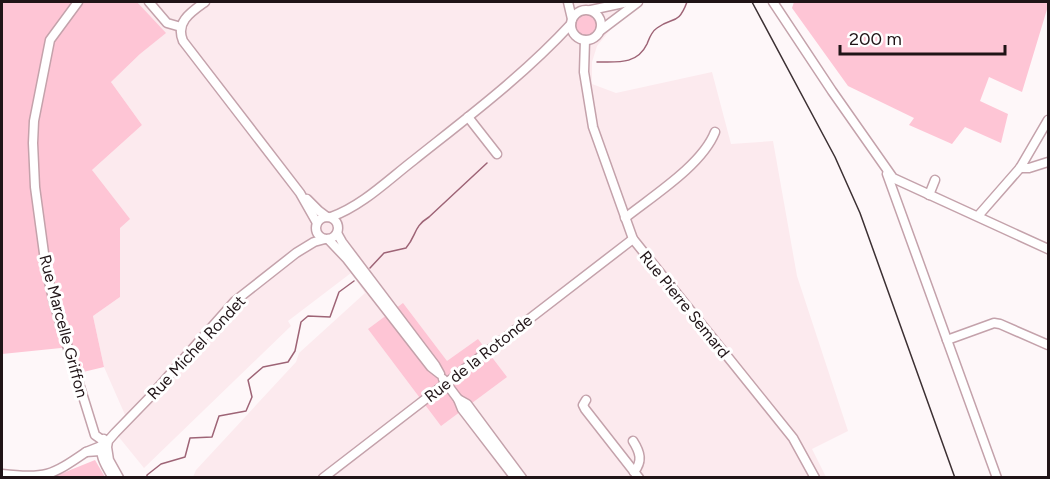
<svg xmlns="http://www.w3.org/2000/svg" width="1050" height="479" font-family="Figtree,sans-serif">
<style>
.built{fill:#fceaee}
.green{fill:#fec5d5}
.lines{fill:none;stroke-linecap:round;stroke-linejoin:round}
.stream{stroke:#9e6476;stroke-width:1.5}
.minor-casing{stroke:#c4a2ab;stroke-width:11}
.minor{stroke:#fff;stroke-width:8}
.rail{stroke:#3c3033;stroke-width:1.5}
.labels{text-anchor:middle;stroke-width:6;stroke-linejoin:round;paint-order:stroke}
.street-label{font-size:16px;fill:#201417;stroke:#fff}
</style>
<rect width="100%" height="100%" fill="#fef7f9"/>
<path class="built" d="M137 2H644L620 18 597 46 592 62V84L616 93 712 72 731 144 773 141 797 276 848 431 812 449 826 477H193L196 470 296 362 299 353 365 293 351 273 288 321 291 326 144 468 118 436 129 424 104 367 93 316 120 297V228L92 170 142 125 111 82 140 54 165 33Z"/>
<g class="green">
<path d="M2 2H137L166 33 140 54 111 82 142 125 92 170 130 219 120 228V297L93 316 104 367 79 373 71 347 2 354Z"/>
<path d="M794 2H1048V6L1022 92 989 77 980 101 1008 114 1001 143 965 127 952 144 909 125 914 118 848 86 792 8Z"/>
<circle cx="586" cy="25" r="11"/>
<path d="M403 303 447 361 478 339 507 377 441 426 368 329Z"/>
<path d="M95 460 105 477H53Z"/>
</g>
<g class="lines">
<g class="stream">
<path d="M597 62C617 62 637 65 647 44 649 39 651 32 657 28 673 16 678 26 687 2"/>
<path d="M370 268 384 253 406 248C417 235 413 227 429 217L487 163"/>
<path d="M147 478V475L161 464 185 457 190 438 212 437 219 416 246 411 252 397 248 380 263 367 288 362 295 351 301 322 308 316 330 317 339 292 354 281"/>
</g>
<g class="minor-casing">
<g id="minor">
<path d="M78 2 50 40 34 121 33 143 35 187 46 268 54 303 95 435 105 442"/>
<path d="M149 2 167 23 181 27"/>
<path d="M205 2C191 12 175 22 183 41L300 193 317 223"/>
<path d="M568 2 572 19"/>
<path d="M773 2 832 91 893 178 1048 249"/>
<circle cx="586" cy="25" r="15"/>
<path d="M591 10 628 2"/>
<path d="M601 30 638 2"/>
<path d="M585 40 584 72 593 127 633 239 793 438 815 478"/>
<path d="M468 117 497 154"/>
<path d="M1020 168H1029L1048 162"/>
<path d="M887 174 997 478"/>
<path d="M929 195 935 180"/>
<path d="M307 199 319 211 327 217"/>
<path d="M978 216 1020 168 1048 120"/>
<circle cx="327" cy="228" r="11"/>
<path d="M331 217C362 206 388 180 414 160 468 117 524 75 571 24"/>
<path d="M625 218C654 195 702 165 715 132"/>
<path d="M328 239 347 259 431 367 440 374 435 365 342 242 337 233"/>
<path d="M947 340 994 323 1000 324 1048 345"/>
<path d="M443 379 458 399"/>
<path d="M586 400 583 405 585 409 639 478"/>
<path d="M104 439C97 453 105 465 113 478"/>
<path d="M633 441C640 452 643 461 634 472"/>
<path d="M101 446 103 447 100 451 86 452Z"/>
<path d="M2 474C45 479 51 476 86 452"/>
<path d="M119 478 109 460 107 447 108 441 115 433 149 398 235 301 296 253 314 242 325 239"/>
<path d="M323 478 633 239"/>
<path d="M515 478 462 409 458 399 467 404 522 478"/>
</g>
</g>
<use href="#minor" class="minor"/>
<path class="rail" d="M752 2 835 157 860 213 955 478"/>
</g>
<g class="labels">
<g class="street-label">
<text transform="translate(685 304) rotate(51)" y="6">Rue Pierre Semard</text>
<text transform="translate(64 326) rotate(75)" y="6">Rue Marcelle Griffon</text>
<text transform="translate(196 347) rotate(-47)" y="6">Rue Michel Rondet</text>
<text transform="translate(478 358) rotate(-38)" y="6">Rue de la Rotonde</text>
</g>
</g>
<rect width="1050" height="479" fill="none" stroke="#201417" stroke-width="6"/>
<path d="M840 45v9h165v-9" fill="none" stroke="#201417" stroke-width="3"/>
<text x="849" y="45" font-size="18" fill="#201417" stroke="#ffffff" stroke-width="4.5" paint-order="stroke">200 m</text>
</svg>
